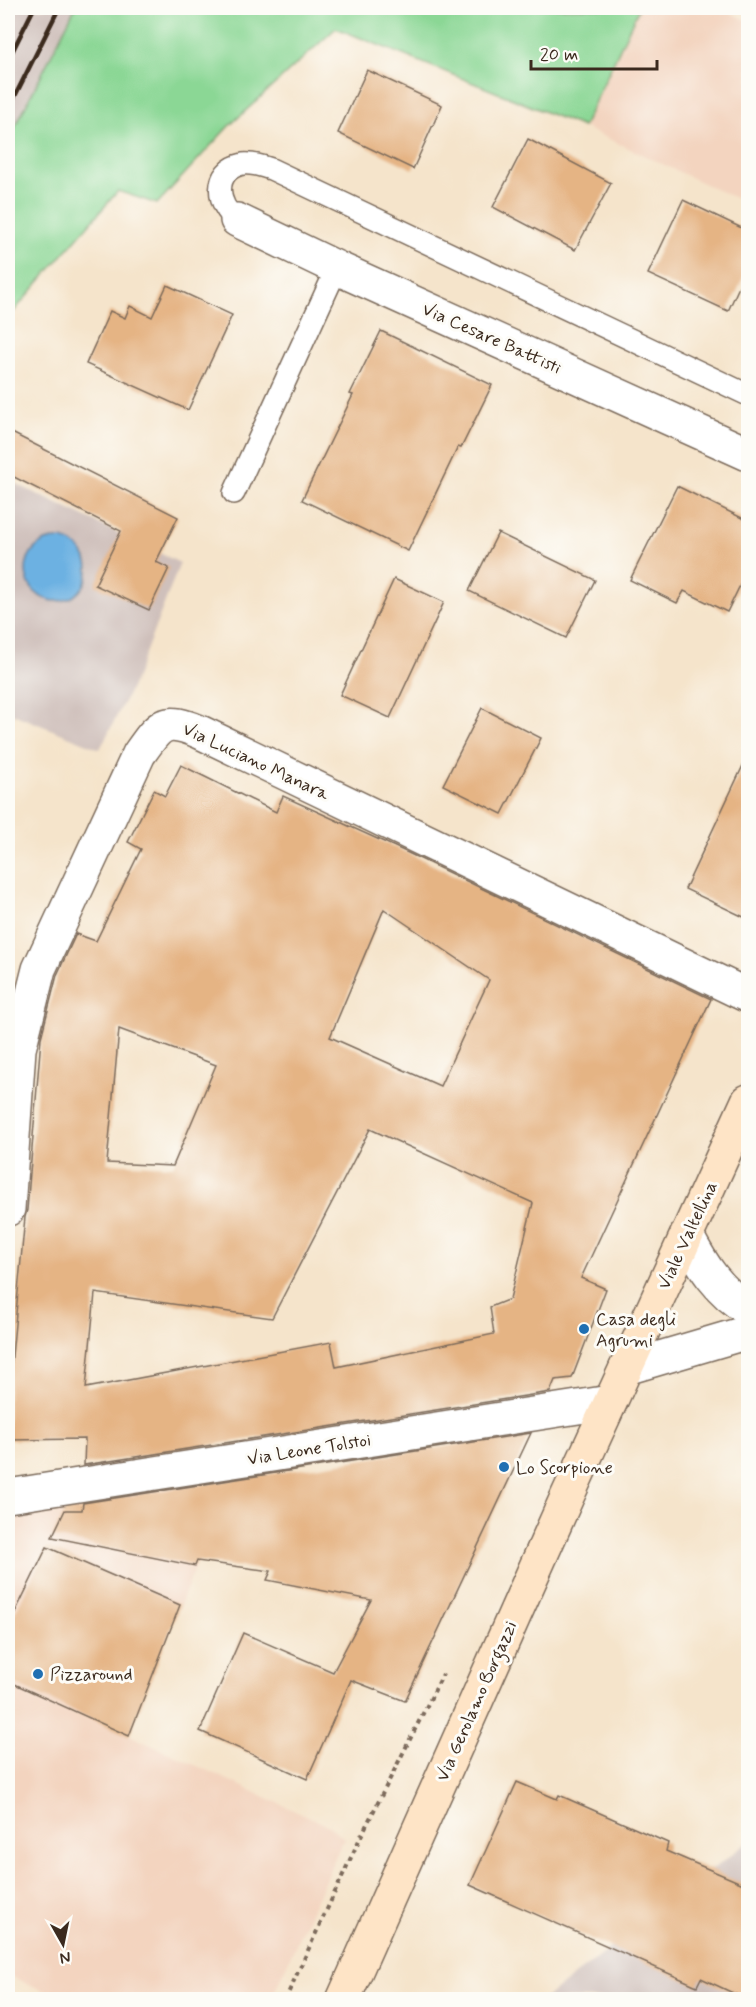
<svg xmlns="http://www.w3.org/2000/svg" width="756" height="2007" font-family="Mynerve,sans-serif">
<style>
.built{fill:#f3d4bf}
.industrial{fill:#cfc0bb}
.green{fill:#8bd795;stroke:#63805a;stroke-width:1.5}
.water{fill:#6cb1e2;stroke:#546e80;stroke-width:1.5}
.building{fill:#e5b484;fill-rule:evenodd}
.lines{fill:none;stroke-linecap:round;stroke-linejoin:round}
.lane-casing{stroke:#7c6b5b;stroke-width:24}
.street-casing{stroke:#7c6b5b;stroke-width:36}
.secondary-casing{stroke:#7c6b5b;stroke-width:36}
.path{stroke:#7c6b5b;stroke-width:4;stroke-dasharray:4.5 4.5;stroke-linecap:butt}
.lane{stroke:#fff;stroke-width:21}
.street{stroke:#fff;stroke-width:33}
.secondary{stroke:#fee4c6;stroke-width:33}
.rail{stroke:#3b2a1e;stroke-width:4.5}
.poi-dot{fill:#1f6fb2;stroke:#fdfcf7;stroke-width:2}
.labels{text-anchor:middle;stroke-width:6;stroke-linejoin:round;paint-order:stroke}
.street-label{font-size:18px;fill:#3b2a1e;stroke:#fdfcf7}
.poi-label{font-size:18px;fill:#3b2a1e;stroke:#fdfcf7;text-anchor:start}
</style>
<rect width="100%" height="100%" fill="#fdfcf7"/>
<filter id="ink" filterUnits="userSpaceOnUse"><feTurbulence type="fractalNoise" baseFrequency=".0167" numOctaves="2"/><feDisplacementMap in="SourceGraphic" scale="12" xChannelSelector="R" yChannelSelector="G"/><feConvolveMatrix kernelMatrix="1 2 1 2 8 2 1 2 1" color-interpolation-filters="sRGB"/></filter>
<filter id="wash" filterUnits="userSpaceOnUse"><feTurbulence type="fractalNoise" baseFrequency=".008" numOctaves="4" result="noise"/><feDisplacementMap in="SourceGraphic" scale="24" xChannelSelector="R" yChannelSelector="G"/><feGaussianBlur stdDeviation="1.35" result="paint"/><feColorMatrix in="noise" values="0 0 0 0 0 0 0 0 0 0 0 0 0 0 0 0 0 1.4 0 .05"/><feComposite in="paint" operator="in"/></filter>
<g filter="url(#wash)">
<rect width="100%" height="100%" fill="#f5e4cb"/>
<g class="built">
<path d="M639 8H720L748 21V204L583 127Z"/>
<path d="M189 1485 208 1534 129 1735 329 1826 344 1838 271 1999H63L8 1975V1509Z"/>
</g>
<g class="industrial">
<path d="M8 8H75L8 141Z"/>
<path d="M8 480 180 563 134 682 100 749 8 712Z"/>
<path d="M748 1842V1999H544Z"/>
</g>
<path class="green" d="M75 8H639L583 127 336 28 228 127 157 204 118 191 8 318V141Z"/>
<circle class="water" cx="57" cy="570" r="31"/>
<g id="blocks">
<g class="building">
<path d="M367 70 442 105 413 169 338 133Z"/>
<path d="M528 139 611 183 575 250 493 207Z"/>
<path d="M683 200 748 231V267L728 311 648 274Z"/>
<path d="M167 285 232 315 188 410 86 364 110 311 125 318 130 306 152 317Z"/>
<path d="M381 331 492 385 461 448 458 447 408 551 302 500 353 395 350 394Z"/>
<path d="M8 431 178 517 156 562 169 568 149 610 95 585 121 531 8 474Z"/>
<path d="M677 486 748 521V569L727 612 684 591 677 603 630 580Z"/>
<path d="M498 533 595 580 566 638 469 591Z"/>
<path d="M394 579 444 602 390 718 340 695Z"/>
<path d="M482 708 541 738 502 814 443 785Z"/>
<path d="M748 755V919L685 889Z"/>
<path d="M181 765 276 812 283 796 406 852 711 999 581 1278 606 1289 572 1378 555 1380 550 1392 84 1465 85 1439 8 1440V1399L25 1217 27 1210 41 1038 57 975 76 934 96 941 141 849 128 842 154 790 165 796ZM384 909 489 980 440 1086 330 1037ZM119 1029 216 1065 173 1166 107 1163ZM370 1129 533 1203 510 1299 490 1307 494 1334 336 1367 331 1342 86 1388 95 1293 272 1318Z"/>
<path d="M531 1433 405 1701 351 1680 307 1779 200 1731 243 1633 333 1672 371 1600 267 1580 271 1571 197 1561 195 1566 52 1537 65 1510H82L83 1503Z"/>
<path d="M47 1547 180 1605 129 1736 8 1681V1627Z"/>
<path d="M517 1782 557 1799 559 1795 668 1843 666 1851 748 1886V2000L701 1978 697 1986 470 1885Z"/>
</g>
</g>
</g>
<g filter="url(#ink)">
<use href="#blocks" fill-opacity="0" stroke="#7c6b5b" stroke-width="1.5"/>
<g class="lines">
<g class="lane-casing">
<g id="lane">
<path d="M237 220C216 206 212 170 243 164 252 163 262 166 271 169L748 395"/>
<path d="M234 493 337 268"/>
</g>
</g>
<g class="street-casing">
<g id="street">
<path d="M237 220 337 268 748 454"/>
<path d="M8 1209 19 1049 39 969 139 754C160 724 164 717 200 732L748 996"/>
<path d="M687 1236C702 1265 719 1292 748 1309"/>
<path d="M626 1368 748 1332"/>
<path d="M8 1496 610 1402"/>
</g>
</g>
<g class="secondary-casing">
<path id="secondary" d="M343 2000 567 1497 748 1101"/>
</g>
<path class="path" d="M285 2000 360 1838 443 1674"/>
<use href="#lane" class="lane"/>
<use href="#street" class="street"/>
<use href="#secondary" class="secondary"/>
<g class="rail">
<path d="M8 60 34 8"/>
<path d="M8 110 59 8"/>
</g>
</g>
</g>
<g class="poi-dot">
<circle cx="584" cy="1329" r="6"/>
<circle cx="504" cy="1467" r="6"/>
<circle cx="38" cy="1674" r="6"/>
</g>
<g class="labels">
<g class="street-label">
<text transform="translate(492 338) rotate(24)" y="6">Via Cesare Battisti</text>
<text transform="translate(256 761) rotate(25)" y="6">Via Luciano Manara</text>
<text transform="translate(687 1235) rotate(-65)" y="6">Viale Valtellina</text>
<text transform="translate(309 1449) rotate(-9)" y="6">Via Leone Tolstoi</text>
<text transform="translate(476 1701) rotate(-66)" y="6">Via Gerolamo Borgazzi</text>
</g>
<g class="poi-label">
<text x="596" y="1325">Casa degli<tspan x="596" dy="21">Agrumi</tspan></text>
<text x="516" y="1473">Lo Scorpione</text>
<text x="50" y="1680">Pizzaround</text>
</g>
</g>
<rect width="756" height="2007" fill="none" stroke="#fdfcf7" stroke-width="30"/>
<g transform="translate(63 1944) rotate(171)" stroke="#fdfcf7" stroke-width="4.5" paint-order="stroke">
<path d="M0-4.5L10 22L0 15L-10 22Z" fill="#3b2a1e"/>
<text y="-9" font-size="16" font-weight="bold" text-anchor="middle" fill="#3b2a1e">N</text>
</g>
<path d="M531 60v9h126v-9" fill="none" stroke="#3b2a1e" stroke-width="3"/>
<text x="540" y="60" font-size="18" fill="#3b2a1e" stroke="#fdfcf7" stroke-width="4.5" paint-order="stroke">20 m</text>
</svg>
